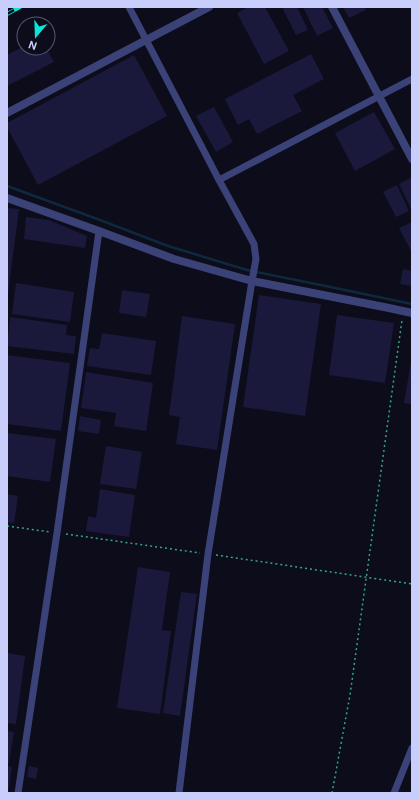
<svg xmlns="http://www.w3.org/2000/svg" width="419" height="800" font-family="'DM Sans',sans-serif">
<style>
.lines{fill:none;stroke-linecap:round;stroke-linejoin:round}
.stream{stroke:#0e293e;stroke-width:2.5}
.building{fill:#1a193b}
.path{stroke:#33a68b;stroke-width:1.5;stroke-dasharray:2 3;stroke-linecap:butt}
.minor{stroke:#3a4278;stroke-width:7}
.tertiary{stroke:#3a4278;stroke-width:8}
.rail-casing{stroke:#0de4d3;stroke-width:4}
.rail{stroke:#0c0c1b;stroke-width:2.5;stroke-dasharray:8;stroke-linecap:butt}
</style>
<rect width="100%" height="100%" fill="#0c0c1b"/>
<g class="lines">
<path class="stream" d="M7 186 100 220 168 246 247 270 345 290 412 304"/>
</g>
<g class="building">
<path d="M248 7H265L289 51 264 64 237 13Z"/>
<path d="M282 7H297L308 30 296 35Z"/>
<path d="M303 7H322L333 28 317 36Z"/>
<path d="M343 7H364L366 10 349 18Z"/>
<path d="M24 46V48H46L54 62 7 86V55Z"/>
<path d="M311 54 324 79 293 95 302 111 257 134 249 119 238 125 225 99Z"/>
<path d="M134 55 167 116 38 185 7 127V123Z"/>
<path d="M214 107 233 142 216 152 196 116Z"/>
<path d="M374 112 395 149 355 171 335 133Z"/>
<path d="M412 177V211L399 184Z"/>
<path d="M397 185 409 211 396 217 383 192Z"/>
<path d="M7 208 19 209 8 294H7Z"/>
<path d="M26 217 49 220 87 236 85 248 24 239Z"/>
<path d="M412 222V253L399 228Z"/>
<path d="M403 269 412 271V286L400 284Z"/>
<path d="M16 283 74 292 70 322 12 314Z"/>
<path d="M122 290 150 294 146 317 119 313Z"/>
<path d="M259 295 321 304 305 416 243 407Z"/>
<path d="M337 315 394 323 385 383 329 375Z"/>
<path d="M182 316 235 324 217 450 176 444 180 417 169 415Z"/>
<path d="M10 317 67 325 66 335 76 336 74 354 7 346Z"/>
<path d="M102 333 156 341 151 375 87 366 90 348 99 349Z"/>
<path d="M7 355 70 363 61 431 7 424Z"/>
<path d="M411 362H412V404L404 403Z"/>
<path d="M86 372 153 383 146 431 114 426 116 413 81 408Z"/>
<path d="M80 416 101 420 99 434 78 431Z"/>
<path d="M7 433 56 439 50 482 7 476Z"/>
<path d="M106 446 142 452 136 489 100 484Z"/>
<path d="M100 489 135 495 129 537 86 531 88 516 96 518Z"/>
<path d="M7 494 18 496 14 523 7 522Z"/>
<path d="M138 567 170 572 162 630 171 631 160 714 117 708Z"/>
<path d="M181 592 197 594 180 716 163 713Z"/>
<path d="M7 653 25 656 16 724 7 723Z"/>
<path d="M7 731 14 732 9 763 7 762Z"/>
<path d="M7 766 12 767 8 793H7Z"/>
<path d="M29 766 38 768 36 779 27 777Z"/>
</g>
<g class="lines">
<g class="path">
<path d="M7 526 50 532"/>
<path d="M66 534 200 553"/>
<path d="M216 555 412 584"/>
<path d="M332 793 350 695 402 320"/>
</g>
<g class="minor">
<path d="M129 7 219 180 254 244 256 259 252 281 208 554 179 793"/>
<path d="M219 180 412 79"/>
<path d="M18 793 57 533 99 231"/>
<path d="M394 793 412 748"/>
</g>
<g class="tertiary">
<path d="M332 7 412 159"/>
<path d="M7 113 209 7"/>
<path d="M7 198 99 231 174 259 252 281 389 308 412 313"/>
</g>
<g class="rail-casing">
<path id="rail" d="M7 14 20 7"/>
</g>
<use href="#rail" class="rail"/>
</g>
<rect width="419" height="800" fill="none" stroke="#c9cdfc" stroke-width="16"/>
<g transform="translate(36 36) rotate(199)"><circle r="19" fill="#0c0c1b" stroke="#585975"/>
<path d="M0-3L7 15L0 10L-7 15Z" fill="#0de4d3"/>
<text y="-6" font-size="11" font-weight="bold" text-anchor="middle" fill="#c9cdfc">N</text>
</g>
</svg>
